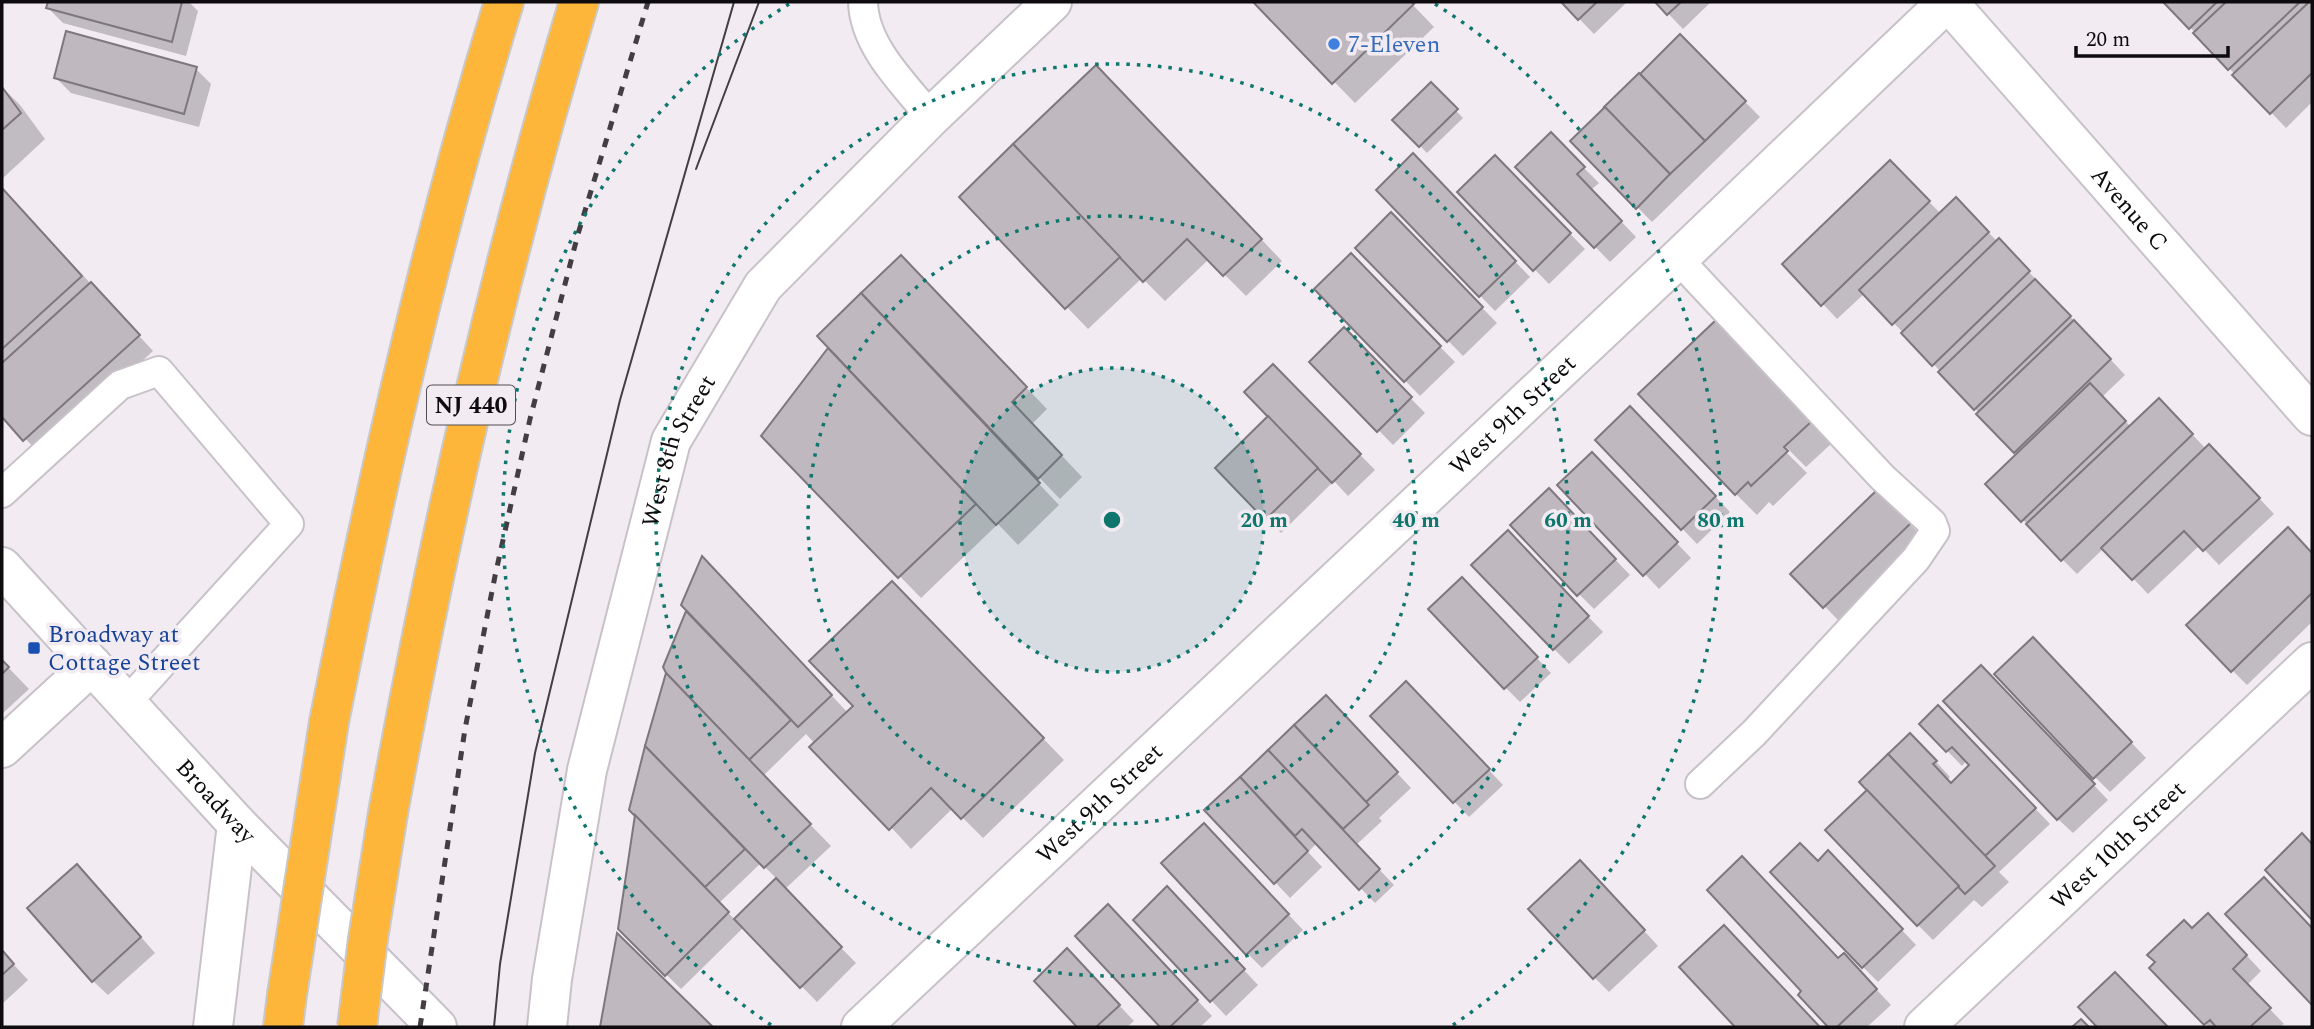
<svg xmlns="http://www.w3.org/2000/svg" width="2314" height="1029" font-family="Spectral,serif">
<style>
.shadow{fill:#0003;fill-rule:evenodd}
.building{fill:#bfb8bf;stroke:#7e777d;stroke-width:2}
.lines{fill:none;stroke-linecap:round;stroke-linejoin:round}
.lane-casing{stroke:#c8c1c8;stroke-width:32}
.street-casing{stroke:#c8c1c8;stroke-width:42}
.secondary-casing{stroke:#c8c1c8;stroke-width:42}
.highway-casing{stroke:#cac9ca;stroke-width:42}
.lane{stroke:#fff;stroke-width:28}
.street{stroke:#fff;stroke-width:38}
.secondary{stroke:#fff;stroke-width:38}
.highway{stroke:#fdb63a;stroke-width:38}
.tram{stroke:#423e42;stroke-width:2}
.rail{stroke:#423e42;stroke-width:5;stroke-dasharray:9 9;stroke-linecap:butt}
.highway-bridge-casing{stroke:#cac9ca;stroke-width:42;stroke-linecap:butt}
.highway-bridge{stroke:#fdb63a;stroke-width:38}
.ring{fill:none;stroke:#0f766e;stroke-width:3.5;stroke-dasharray:3.5 7}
.shop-dot{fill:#3f7fe0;stroke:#f2ebf2;stroke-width:2.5}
.transit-dot{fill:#1a4fb4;stroke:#f2ebf2;stroke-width:2.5}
.labels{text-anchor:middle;stroke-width:7;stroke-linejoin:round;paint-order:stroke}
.shield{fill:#f2ebf2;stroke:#524e52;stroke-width:2}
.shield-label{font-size:23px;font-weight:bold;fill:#0e0b0e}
.shop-label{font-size:24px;fill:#366cbe;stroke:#f2ebf2;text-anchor:start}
.street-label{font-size:24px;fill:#0e0b0e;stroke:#f2ebf2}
.transit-label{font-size:24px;fill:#164399;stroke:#f2ebf2;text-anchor:start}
.centre{fill:#0f766e;stroke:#f2ebf2;stroke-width:3.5}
.ring-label{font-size:21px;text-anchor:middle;font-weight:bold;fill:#0f766e;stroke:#f2ebf2;stroke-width:7;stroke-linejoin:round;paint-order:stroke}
</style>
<rect width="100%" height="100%" fill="#f2ebf2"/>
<g class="shadow">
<path d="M50 2H189L198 11 186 56 63 23 48 8Z"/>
<path d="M1256 2H1410L1434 27 1355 103Z"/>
<path d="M1563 2H1627L1594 34Z"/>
<path d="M1657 2H1711L1683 29Z"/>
<path d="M2166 2H2312V102L2286 128Z"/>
<path d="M1680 36 1760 117 1652 222 1572 141Z"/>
<path d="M196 69 211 84 199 127 71 93 56 78Z"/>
<path d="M1431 85 1463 118 1427 153 1395 120Z"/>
<path d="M2 87 20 105 45 139 2 179Z"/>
<path d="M1117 88 1282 261 1246 296 1209 259 1165 301 1142 278 1088 329 961 197Z"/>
<path d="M1551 135 1599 183 1591 190 1636 237 1610 262 1518 167Z"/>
<path d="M1413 156 1530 277 1495 311 1378 190Z"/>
<path d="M1495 157 1585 249 1549 284 1459 192Z"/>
<path d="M1890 162 1941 214 1956 200 1998 242 2014 256 2125 375 2102 397 2131 427 2174 415 2206 449 2224 461 2274 514 2219 565 2200 545 2148 594 2104 548 2077 574 1987 484 2018 455 1941 372 1865 293 1837 319 1823 304Z"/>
<path d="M2 188 153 351 40 454 2 414Z"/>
<path d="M1391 215 1497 323 1463 356 1358 248Z"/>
<path d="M1351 256 1455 362 1420 396 1317 289Z"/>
<path d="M901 258 1047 409 1032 424 1082 477 1060 499 1009 446 1005 448 1059 505 1018 545 998 524 921 598 763 435 830 348 819 336Z"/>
<path d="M1716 322 1832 443 1806 467 1779 440 1777 443 1807 473 1773 506 1769 502 1757 515 1736 494Z"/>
<path d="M1344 330 1425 413 1393 445 1312 362Z"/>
<path d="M1273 366 1375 470 1348 496 1334 481 1281 533 1217 468 1270 416Z"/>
<path d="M1645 423 1730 512 1697 544 1597 440Z"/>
<path d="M1606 469 1691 558 1659 589 1645 574Z"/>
<path d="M1563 505 1630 575 1594 609 1579 594Z"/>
<path d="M1893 506 1924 539 1839 621 1793 574Z"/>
<path d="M2288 530 2312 555V622L2247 685 2232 670Z"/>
<path d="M1522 548 1603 632 1569 664 1554 649Z"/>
<path d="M717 573 848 713 855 706 913 604 1064 760 983 838 953 808 911 849 806 734 763 776 831 846 784 890 856 963 817 1002 744 927 681 989 620 929 636 815 631 809 668 673 665 667 688 610ZM761 863 777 879 735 920 719 903Z"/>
<path d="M1477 594 1551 673 1520 702 1505 687Z"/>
<path d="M2048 655 2146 758 2110 792 2095 777Z"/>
<path d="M2 661 29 689 2 714Z"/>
<path d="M1996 682 2108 800 2073 833 2058 819Z"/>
<path d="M1326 697 1411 788 1379 818 1382 821 1356 845 1394 885 1375 903 1317 843 1308 852 1322 867 1290 898 1207 810Z"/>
<path d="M1421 698 1503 785 1469 817 1372 716Z"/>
<path d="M1953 723 2050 824 1999 872 2009 882 1982 907 1974 900 1933 940 1918 925 1925 750 1950 777 1947 780 1951 785 1971 765 1967 760 1962 766 1921 724Z"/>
<path d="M1219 840 1303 930 1262 968 1247 953Z"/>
<path d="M1818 863 1843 868 1916 945 1878 982 1863 967Z"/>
<path d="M1595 877 1658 946 1609 992 1594 977Z"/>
<path d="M92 881 155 953 108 995 93 981Z"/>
<path d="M1182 904 1258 985 1226 1016 1135 920Z"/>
<path d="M1123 921 1212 1016 1200 1027H1162L1077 936Z"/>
<path d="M2223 930 2261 971 2247 985 2284 1024 2280 1027H2209L2152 968Z"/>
<path d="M618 936 710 1027H602Z"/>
<path d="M2 952 28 980 2 1004Z"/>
<path d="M1838 960 1858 970 1891 1005 1867 1027H1830L1800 995Z"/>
<path d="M1082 966 1134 1021 1127 1027H1080L1036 981Z"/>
</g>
<g class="building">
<path d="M48 2H182L172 42 46 8Z"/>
<path d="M1253 2H1411L1414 4 1332 84Z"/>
<path d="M1561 2H1597L1578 20Z"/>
<path d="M1655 2H1681L1667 15Z"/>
<path d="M2163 2H2217L2189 29Z"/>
<path d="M2226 2H2300L2228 70 2193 33Z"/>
<path d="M2309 2H2312V73L2270 114 2232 75Z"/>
<path d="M66 31 197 67 184 114 54 78Z"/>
<path d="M1680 34 1746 101 1705 141 1640 74Z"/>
<path d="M1096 65 1262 239 1223 276 1187 239 1143 282 1013 144Z"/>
<path d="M1639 73 1705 141 1670 174 1604 107Z"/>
<path d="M1431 82 1458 109 1419 147 1392 120Z"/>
<path d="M2 87 21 113 2 130Z"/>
<path d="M1605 107 1670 174 1636 209 1570 141Z"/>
<path d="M1551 132 1585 167 1577 174 1622 221 1594 248 1515 167Z"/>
<path d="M1013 144 1120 257 1065 309 959 197Z"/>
<path d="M1413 153 1516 261 1479 297 1376 190Z"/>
<path d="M1495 155 1571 233 1533 271 1457 192Z"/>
<path d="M1890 160 1930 201 1821 306 1782 264Z"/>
<path d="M2 188 82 276 2 349Z"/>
<path d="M1956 197 1989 232 1892 325 1859 290Z"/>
<path d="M1391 212 1483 307 1447 342 1355 248Z"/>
<path d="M1999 238 2030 271 1932 366 1901 333Z"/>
<path d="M1351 253 1441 346 1404 382 1314 289Z"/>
<path d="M901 255 1027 387 1012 402 1062 455 1038 479 861 293Z"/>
<path d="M2035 279 2071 316 1974 410 1938 372Z"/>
<path d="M91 282 140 335 23 441 2 417V363Z"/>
<path d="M861 293 1040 483 996 525 817 336Z"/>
<path d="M1716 320 1812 421 1784 447 1788 451 1751 486 1748 482 1735 495 1638 394Z"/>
<path d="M2074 320 2111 359 2014 453 1976 414Z"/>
<path d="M1344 327 1412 397 1377 432 1309 362Z"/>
<path d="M828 348 976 504 898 578 761 436Z"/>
<path d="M1273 364 1361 454 1332 483 1244 392Z"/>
<path d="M2090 383 2126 421 2021 522 1985 484Z"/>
<path d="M2159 398 2193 434 2061 561 2026 524Z"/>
<path d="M1630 406 1716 496 1681 530 1595 440Z"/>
<path d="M1268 416 1318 468 1265 520 1215 468Z"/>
<path d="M2209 444 2260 498 2203 551 2184 531 2132 580 2101 548Z"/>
<path d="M1592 452 1678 542 1643 576 1557 485Z"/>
<path d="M1549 488 1616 559 1577 596 1510 525Z"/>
<path d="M1878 489 1911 523 1823 608 1790 574Z"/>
<path d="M2288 527 2312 553V593L2231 672 2186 625Z"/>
<path d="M1508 530 1589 616 1553 650 1471 565Z"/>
<path d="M702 556 832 695 798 727 681 605Z"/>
<path d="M1462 577 1538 657 1504 689 1428 609Z"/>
<path d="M892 581 1044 738 961 819 931 788 889 830 809 747 853 706 809 661Z"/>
<path d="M686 611 791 720 749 760 666 673 663 667Z"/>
<path d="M2033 637 2132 742 2093 779 1994 674Z"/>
<path d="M2 660 9 667 2 674Z"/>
<path d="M1981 665 2095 784 2057 820 1943 701Z"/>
<path d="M666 673 811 824 764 868 645 746Z"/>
<path d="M1406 681 1490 769 1453 803 1370 716Z"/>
<path d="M1326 695 1398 772 1366 802 1294 725Z"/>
<path d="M1938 705 2036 808 1985 856 1888 754 1910 733 1937 761 1933 764 1951 783 1969 765 1952 747 1946 752 1919 724Z"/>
<path d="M1294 725 1369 805 1343 829 1268 750Z"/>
<path d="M645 746 745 849 705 887 629 810Z"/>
<path d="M1268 750 1380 869 1359 890 1302 829 1295 836 1240 777Z"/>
<path d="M1888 754 1995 866 1965 894 1859 782Z"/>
<path d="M1240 777 1308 851 1274 884 1204 810Z"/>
<path d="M1867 790 1959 886 1917 926 1825 830Z"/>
<path d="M635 815 729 912 665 976 618 929Z"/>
<path d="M1204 823 1289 914 1246 955 1161 863Z"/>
<path d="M2302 833 2312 844V920L2265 870Z"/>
<path d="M1800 843 1818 861 1828 850 1903 929 1862 968 1770 872Z"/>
<path d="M1742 856 1838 958 1844 953 1877 989 1837 1027H1828L1798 995 1801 991 1707 890Z"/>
<path d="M1580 860 1645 930 1593 979 1528 909Z"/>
<path d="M77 864 141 937 92 982 27 908Z"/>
<path d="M2264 877 2312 928V1005L2225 914Z"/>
<path d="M776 878 842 947 800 988 734 919Z"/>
<path d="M1167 886 1245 969 1210 1002 1133 920Z"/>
<path d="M1108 904 1198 1000 1170 1027H1160L1075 936Z"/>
<path d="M2208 913 2247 955 2233 969 2271 1008 2250 1027H2216L2210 1020 2204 1025 2149 968 2155 962 2147 955 2184 920 2192 928Z"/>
<path d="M1724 925 1820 1027H1735L1679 967Z"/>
<path d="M617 933 713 1027H600Z"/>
<path d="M1067 948 1120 1005 1096 1027H1077L1034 981Z"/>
<path d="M2 950 14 964 2 975Z"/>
<path d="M2115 972 2168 1027H2097L2078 1007Z"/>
<path d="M2081 1019 2089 1027H2072Z"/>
</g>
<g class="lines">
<g class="lane-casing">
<g id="lane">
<path d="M863 2C864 46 904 84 931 117"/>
<path d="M1678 259 1882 477 1932 523 1935 531 1916 559 1754 733 1700 784"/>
<path d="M2 493 120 385 159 371 289 524 127 702"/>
</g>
</g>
<g class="street-casing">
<g id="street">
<path d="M2 748 92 665"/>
<path d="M213 1027 237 824"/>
<path id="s1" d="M861 1027 1678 259 1947 2"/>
<path id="s2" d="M1924 1027 2312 662"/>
</g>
</g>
<g class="secondary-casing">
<g id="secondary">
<path id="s3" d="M1948 2 2312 416"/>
<path id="s4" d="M2 567 237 824 437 1027"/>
<path id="s5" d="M547 1027 552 979 587 770 671 441 763 286 931 117 1052 2"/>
</g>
</g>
<g class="highway-casing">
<g id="highway">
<path d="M329 722C377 479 431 239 504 2"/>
<path d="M388 813C438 538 498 270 579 2"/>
<path d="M283 1027 287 995"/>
</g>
</g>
<use href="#lane" class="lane"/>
<use href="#street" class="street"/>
<use href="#secondary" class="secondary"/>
<use href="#highway" class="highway"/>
<g class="tram">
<path d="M696 169 759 2"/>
<path d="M494 1027 500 964 535 753 620 400 734 2"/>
</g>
<path class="rail" d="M420 1027 465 729 495 576 530 419 578 234 648 2"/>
<g class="highway-bridge-casing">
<g id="highway-bridge">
<path d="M287 995 329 722"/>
<path d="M357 1027 368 939 388 813"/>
</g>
</g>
<use href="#highway-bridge" class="highway-bridge"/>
</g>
<circle cx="1112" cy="520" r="152" fill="#0f766e" fill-opacity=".12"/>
<g class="ring">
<circle cx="1112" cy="520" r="152"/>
<circle cx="1112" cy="520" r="304"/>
<circle cx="1112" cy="520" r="456"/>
<path d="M771 1025A609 609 0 0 1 789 4M1435 4A609 609 0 0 1 1453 1025"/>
</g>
<circle class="shop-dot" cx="1334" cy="44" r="7"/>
<rect class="transit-dot" x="27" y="641" width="14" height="14" rx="3.5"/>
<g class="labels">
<rect class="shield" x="427" y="385.5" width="88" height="39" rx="5"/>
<g class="shield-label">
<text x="471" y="413">NJ 440</text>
</g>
<g class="shop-label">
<text x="1348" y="52">7-Eleven</text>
</g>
<g class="street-label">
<text dy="8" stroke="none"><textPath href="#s3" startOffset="275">Avenue C</textPath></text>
<text dy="8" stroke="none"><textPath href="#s1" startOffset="894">West 9th Street</textPath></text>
<text dy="8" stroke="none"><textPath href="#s5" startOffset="593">West 8th Street</textPath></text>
<text dy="8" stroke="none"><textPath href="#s4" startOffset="317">Broadway</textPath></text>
<text dy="8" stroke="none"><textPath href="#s1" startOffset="327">West 9th Street</textPath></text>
<text dy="8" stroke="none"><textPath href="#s2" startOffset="266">West 10th Street</textPath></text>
</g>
<g class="transit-label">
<text x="48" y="642">Broadway at<tspan x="48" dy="28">Cottage Street</tspan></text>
</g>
</g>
<circle cx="1112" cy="520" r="10" class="centre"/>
<g class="ring-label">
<text x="1264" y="527">20 m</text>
<text x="1416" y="527">40 m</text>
<text x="1568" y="527">60 m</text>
<text x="1721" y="527">80 m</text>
</g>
<rect width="2314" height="1029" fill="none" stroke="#0e0b0e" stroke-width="7"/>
<path d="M2076 46v10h152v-10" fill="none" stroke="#0e0b0e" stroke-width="3.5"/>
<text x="2086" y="46" font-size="21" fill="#0e0b0e" stroke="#f2ebf2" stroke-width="5" paint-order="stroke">20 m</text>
</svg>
